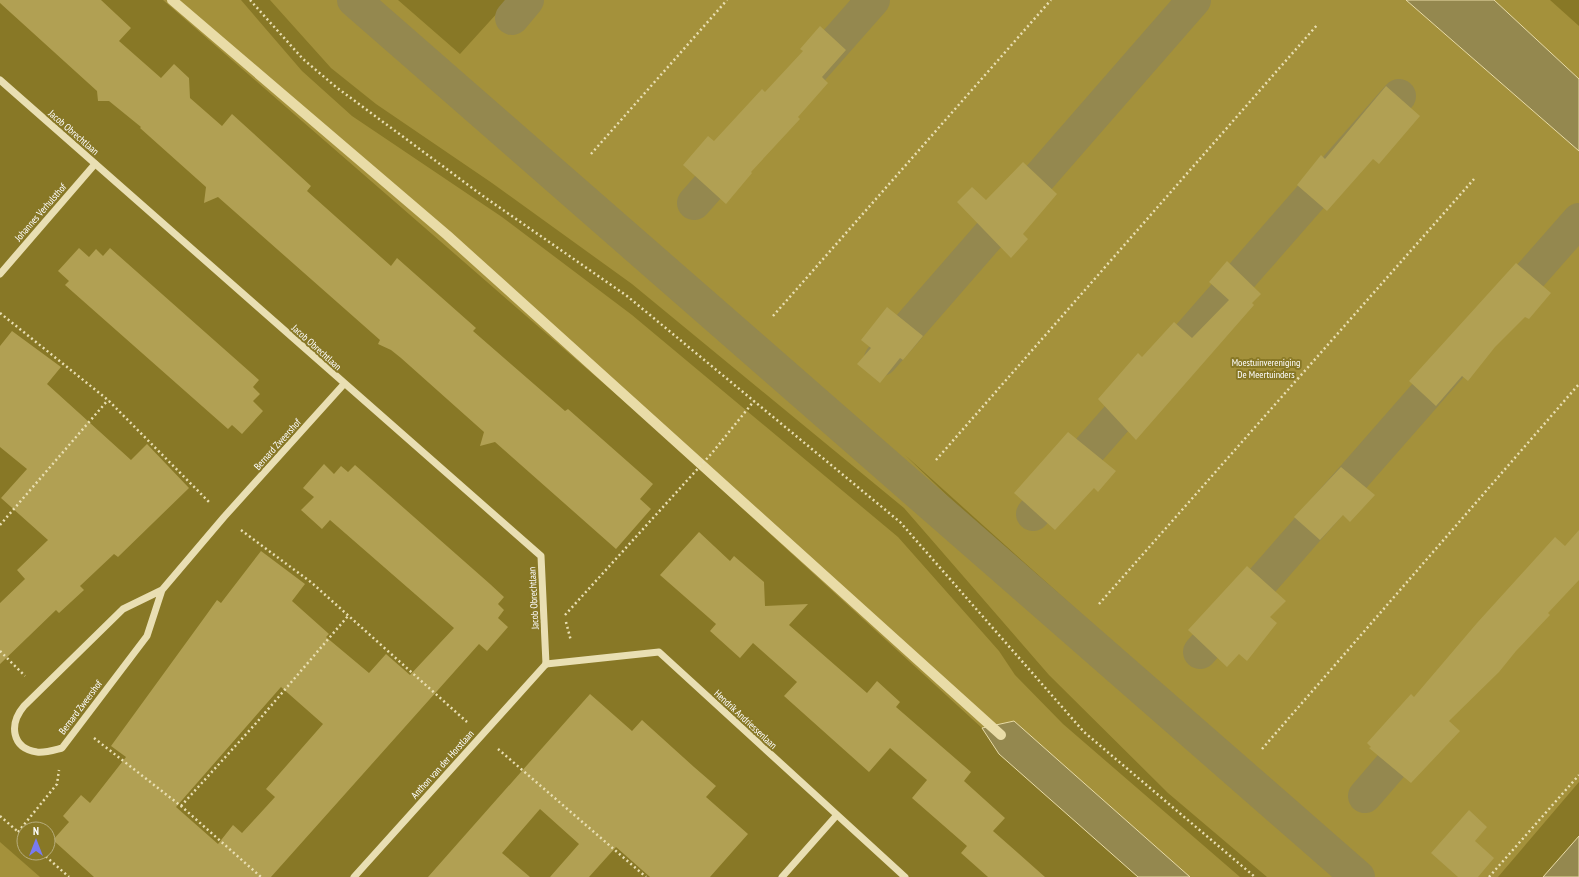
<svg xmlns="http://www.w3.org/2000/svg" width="1579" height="877" font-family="'PT Sans Narrow',sans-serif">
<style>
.green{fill:#a4913b}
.water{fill:#94884f;stroke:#e9dca7}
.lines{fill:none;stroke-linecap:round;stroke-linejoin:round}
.stream{stroke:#e9dca7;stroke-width:10}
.canal{stroke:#94884f;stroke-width:34}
.building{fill:#b1a053;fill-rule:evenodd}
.path{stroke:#e9dfb3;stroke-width:2.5;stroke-dasharray:2 3;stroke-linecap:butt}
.minor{stroke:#e9dfb3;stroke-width:7}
.labels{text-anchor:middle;stroke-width:4;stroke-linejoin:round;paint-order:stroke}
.street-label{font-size:10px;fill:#fff;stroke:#887826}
.park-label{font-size:10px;fill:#fff;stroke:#887826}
</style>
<rect width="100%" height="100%" fill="#887826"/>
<g class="green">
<path d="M163 0H241L302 71 352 116 502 217 632 315 898 537 999 651 1015 675 1063 724 1240 877H1190L1014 721 982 728 648 422Z"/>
<path d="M270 0H398L460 54 509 0H1406L1579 151V782L1498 877H1374L905 455 1342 877H1267L1168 793 1049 675 904 508 632 284 492 183 376 104 331 68Z"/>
<path d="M1494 0H1550L1579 26V79Z"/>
<path d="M0 842 40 877H0Z"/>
</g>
<g class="water">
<path d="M1406 0H1494L1579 79V151Z"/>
<path d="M1014 721 1190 877H1138L999 754 982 728Z"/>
<path d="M1579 836V877H1543Z"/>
</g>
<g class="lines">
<path class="stream" d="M172 0 447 235 1001 735"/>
<g class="canal">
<path d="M354 0 1358 877"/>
<path d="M512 18 527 0"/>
<path d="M806 76 873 0"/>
<path d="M694 203 739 152"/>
<path d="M1499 311 1579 220"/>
<path d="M881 359 1194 0"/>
<path d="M1033 514 1399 96"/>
<path d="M1200 652 1455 361"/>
<path d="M1365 796 1421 731"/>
</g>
</g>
<g class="building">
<path d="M0 0H101L131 28 119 41 161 78 174 64 189 78 190 98 222 126 232 114 311 186 307 191 391 266 397 258 476 328 473 331 565 411 568 409 653 484 640 499 651 509 616 549 495 442 480 446 484 432 401 358 391 350 378 344 380 340 218 197 204 203 206 187 140 128 141 127 109 101H98L97 91 0 3Z"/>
<path d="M820 26 846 50 822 77 828 83 798 117 800 119 751 172 752 173 726 204 683 165 708 136 714 141 762 89 765 92 803 51 800 49Z"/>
<path d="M1386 86 1420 116 1379 164 1373 159 1327 211 1297 185 1321 155 1325 159Z"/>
<path d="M1023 162 1057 194 1023 234 1028 239 1011 258 957 202 972 187 986 200Z"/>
<path d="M79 248 89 257 96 249 103 256 110 248 259 380 253 387 260 394 253 401 263 411 242 434 232 425 228 429 65 285 69 281 58 271Z"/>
<path d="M1227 261 1261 294 1252 303 1254 305 1136 440 1098 399 1138 353 1142 357 1174 322 1192 338 1229 300 1209 282Z"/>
<path d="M1516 263 1551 293 1529 319 1525 317 1495 347 1468 381 1462 376 1436 406 1409 381Z"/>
<path d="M887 307 923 336 903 360 900 358 880 383 857 364 871 348 861 340Z"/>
<path d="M12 331 61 367 47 384 131 460 147 444 189 488 118 557 114 554 80 586 84 590 59 613 56 610 0 664V603L25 579 17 570 48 540 1 498 27 469 0 447V346Z"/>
<path d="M1068 432 1116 471 1098 492 1094 488 1055 530 1014 493Z"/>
<path d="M324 464 334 474 341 466 348 472 355 465 490 584 504 597 498 604 504 610 498 618 508 627 487 651 479 644 271 877H94L53 840 69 822 63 816 81 795 90 803 126 757 111 746 207 614 217 600 221 603 261 551 305 584 292 601 329 634 326 637 369 673 386 654 410 675 454 628 330 520 322 529 301 510 314 497 303 488ZM281 687 323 724 266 789 275 797 242 833 233 825 218 844 176 807Z"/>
<path d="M1341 467 1375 495 1350 522 1343 515 1320 540 1294 517Z"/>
<path d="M1579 530V580L1548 613 1550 615 1516 651 1499 672 1449 721 1460 731 1411 783 1369 748 1371 747 1367 743 1411 694 1414 697 1477 623 1555 537 1565 546Z"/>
<path d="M699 532 730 561 734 556 764 582 765 606 808 604 789 625 867 693 877 681 900 702 896 707 971 772 964 781 1005 818 993 831 1045 877H988L961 853 967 846 912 798 927 780 890 748 869 772 784 696 797 682 753 643 740 658 710 631 716 624 660 575Z"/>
<path d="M1247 566 1286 601 1270 617 1277 623 1247 661 1239 654 1227 667 1188 630Z"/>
<path d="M590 694 632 731 642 720 694 767 716 786 706 797 748 834 710 877H650L616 847 589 877H550L579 844 540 809 502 853 530 877H428Z"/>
<path d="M1469 810 1487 827 1475 841 1494 858 1478 877H1458L1431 853Z"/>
</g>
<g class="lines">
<g class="path">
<path d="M250 0 303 59 336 87 483 196 627 296 900 522 1084 732 1255 877"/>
<path d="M591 154 727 0"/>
<path d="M0 313 108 400 210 503"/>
<path d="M773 316 1051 0"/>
<path d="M936 460 1318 24"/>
<path d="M0 525 108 400"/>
<path d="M241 530 312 583 467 722"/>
<path d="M1099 604 1474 179"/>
<path d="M565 615 712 453 754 401"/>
<path d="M566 622 571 641"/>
<path d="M0 651 25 676"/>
<path d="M94 738 181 806 261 877"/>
<path d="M498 749 646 877"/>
<path d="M1262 749 1579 384"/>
<path d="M181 806 258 721 348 616"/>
<path d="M0 816 24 837"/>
<path d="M18 832 57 784 59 770"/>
<path d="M42 853 69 877"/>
<path d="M1489 877 1579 775"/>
</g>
<g class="minor">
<path d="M0 80 541 556 546 664"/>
<path d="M0 274 95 164"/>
<path d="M162 590 123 609 24 706C9 724 11 748 37 752 45 753 54 750 62 748L147 636 162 590 224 517 344 384"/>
<path d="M546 664 659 652 905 877"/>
<path d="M354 877 546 664"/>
<path d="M782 877 836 816"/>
</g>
</g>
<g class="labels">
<g class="street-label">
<text transform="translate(74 132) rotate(41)" y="4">Jacob Obrechtlaan</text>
<text transform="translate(40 212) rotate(-49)" y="4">Johannes Verhulsthof</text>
<text transform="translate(317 347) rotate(42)" y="4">Jacob Obrechtlaan</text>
<text transform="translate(277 444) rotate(-48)" y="4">Bernard Zweershof</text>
<text transform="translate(533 598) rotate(-93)" y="4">Jacob Obrechtlaan</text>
<text transform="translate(80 707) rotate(-53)" y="4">Bernard Zweershof</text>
<text transform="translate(746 719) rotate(43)" y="4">Hendrik Andriessenlaan</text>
<text transform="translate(442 764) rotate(-48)" y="4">Anthon van der Horstlaan</text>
</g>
<g class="park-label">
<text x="1266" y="366">Moestuinvereniging<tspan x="1266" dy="12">De Meertuinders</tspan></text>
</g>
</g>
<g transform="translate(36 841)"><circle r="19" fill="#887826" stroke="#b8ae7d"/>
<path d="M0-3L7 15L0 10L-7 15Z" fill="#787af2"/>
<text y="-6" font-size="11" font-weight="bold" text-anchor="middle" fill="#ffffff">N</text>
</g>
</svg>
